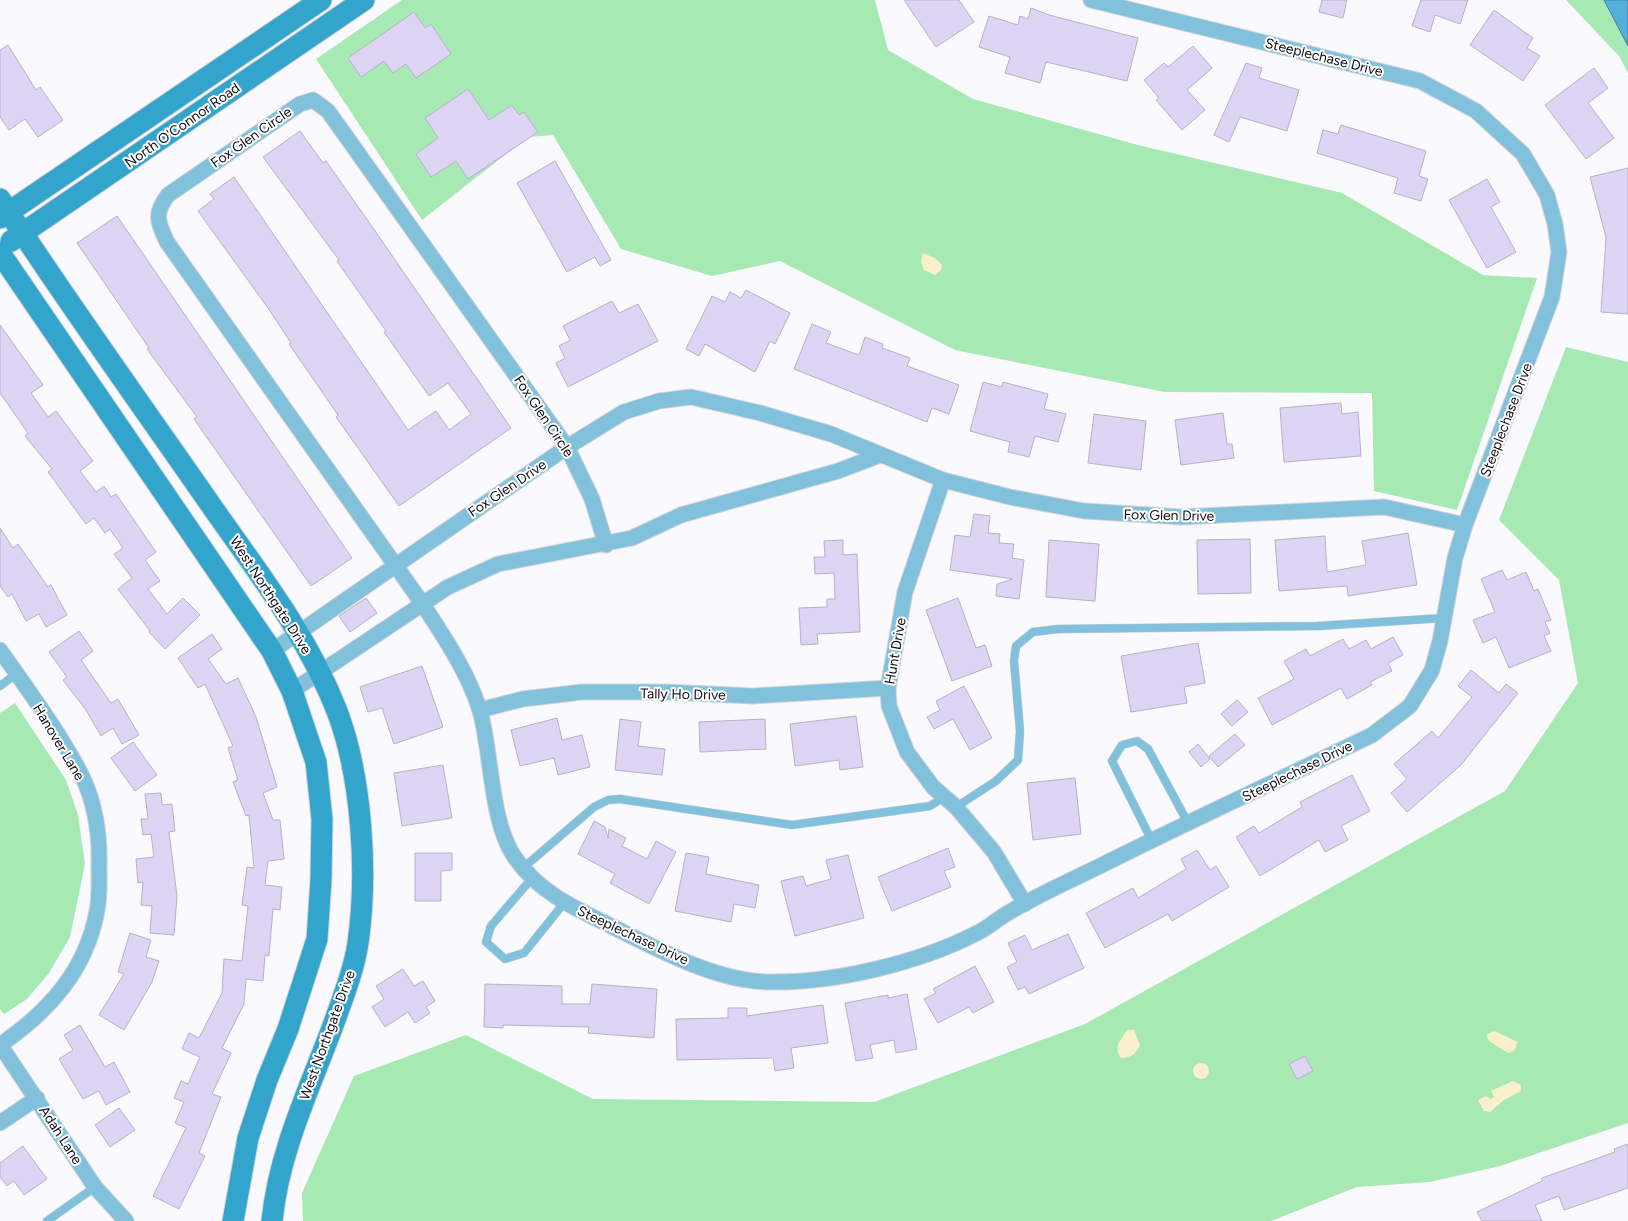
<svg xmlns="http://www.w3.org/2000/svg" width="1628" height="1221" font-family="Figtree,sans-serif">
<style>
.green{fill:#a6e9b3}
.sand{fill:#faf0cb}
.water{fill:#54b0db;stroke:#3f7e9f}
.building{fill:#ded4f3;stroke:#b7b0c8}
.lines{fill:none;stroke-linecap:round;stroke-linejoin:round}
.service-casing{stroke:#d4d3d8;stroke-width:9}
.minor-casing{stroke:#d4d3d8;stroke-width:17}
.secondary-casing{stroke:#d4d3d8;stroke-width:23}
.service{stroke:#82c1dc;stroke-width:8}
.minor{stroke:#82c1dc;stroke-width:15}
.secondary{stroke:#33a4cc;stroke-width:21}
.labels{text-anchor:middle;stroke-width:4;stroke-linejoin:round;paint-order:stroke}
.street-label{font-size:14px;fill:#0e0b13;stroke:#fff}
</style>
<rect width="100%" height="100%" fill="#faf9fe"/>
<g class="green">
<path d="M402 0H875L888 50 973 99 1138 145 1342 193 1483 275 1537 278 1457 510 1374 491 1372 393 1165 392 955 350 780 261 712 276 621 249 553 135 528 137 422 220 316 59Z"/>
<path d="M1566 0H1628V73L1619 56Z"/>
<path d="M1566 347 1628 362V1123L1500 1166 1430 1182 1357 1187 1271 1221H303L302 1193 354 1076 466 1035 593 1099 874 1102 1085 1024 1505 791 1578 683 1559 580 1499 520Z"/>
<path d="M15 703 66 780 78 815 85 864 70 937 49 973 27 999 4 1014 0 1009V713Z"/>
</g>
<g class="sand">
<path d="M923 253 935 258 942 265 941 270 935 275 924 270 921 262Z"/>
<path d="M1127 1030H1134L1140 1045C1136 1054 1131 1058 1121 1058 1113 1047 1121 1040 1127 1030Z"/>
<path d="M1494 1031 1518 1042 1514 1051 1508 1053 1489 1041 1486 1035Z"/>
<circle cx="1201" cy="1071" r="8"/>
<path d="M1513 1081 1521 1085V1091L1504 1100 1490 1112 1484 1111 1478 1100 1486 1096 1491 1099 1494 1097 1491 1091Z"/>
</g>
<path class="water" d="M1604 0H1628V46Z"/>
<g class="building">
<path d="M904 0H959L974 22 936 47Z"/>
<path d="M1322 0H1347L1343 18 1319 12Z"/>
<path d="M1421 0H1468L1460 24 1435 15 1430 32 1412 26Z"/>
<path d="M1031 8 1049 15 1138 38 1127 81 1046 62 1040 83 1005 73 1010 57 979 47 989 16 1018 25 1020 16 1028 19Z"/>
<path d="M1494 10 1533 38 1527 48 1540 56 1523 81 1470 45Z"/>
<path d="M414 12 425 28 431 24 451 54 416 78 406 64 393 73 384 61 361 77 348 58Z"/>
<path d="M8 45 36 90 40 87 63 120 38 137 25 119 9 130 0 117V50Z"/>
<path d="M1193 46 1212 68 1187 90 1205 110 1182 130 1156 100 1159 98 1144 80 1164 63 1168 67Z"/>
<path d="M1246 63 1262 68 1259 78 1299 90 1287 131 1240 117 1229 142 1214 135Z"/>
<path d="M1594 68 1608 88 1588 103 1614 138 1586 159 1545 105Z"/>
<path d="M468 89 489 120 512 105 519 115 524 112 538 132 468 179 456 161 431 177 416 154 438 138 425 118Z"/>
<path d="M1341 125 1426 151 1419 176 1428 179 1421 201 1394 193 1398 178 1317 153 1323 130 1338 134Z"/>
<path d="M300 131 323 163 326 161 373 228 511 428 399 506 336 417 338 415 289 344 291 343 268 308 198 211 214 199 210 194 234 177 408 430 436 411 449 430 471 414 448 383 429 396 384 332 386 331 337 261 339 260 263 157Z"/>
<path d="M555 161 611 260 600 266 595 257 567 272 517 183Z"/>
<path d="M1628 168V314L1601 312 1606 237 1590 177Z"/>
<path d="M1487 179 1500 202 1491 207 1516 252 1487 268 1449 200Z"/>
<path d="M117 216 352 558 311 586 194 419 197 417 147 349 149 348 77 243Z"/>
<path d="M746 290 790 313 775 344 770 341 755 372 705 344 699 356 686 349 712 296 725 302 730 292 741 298Z"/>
<path d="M612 301 619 313 638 304 658 341 568 387 556 363 565 358 559 346 570 340 563 326Z"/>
<path d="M812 324 831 332 826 343 859 355 865 337 883 344 882 348 910 358 907 366 959 385 949 414 932 408 927 422 794 369Z"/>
<path d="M0 325 43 385 31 393 48 417 56 411 93 461 80 471 96 492 104 486 111 497 116 494 156 552 145 560 160 581 148 589 167 614 183 598 200 615 165 649 149 632 150 631 118 589 132 578 114 554 123 548 110 529 105 533 94 518 86 524 48 472 52 469 25 436 28 433 0 393Z"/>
<path d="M983 382 1002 387 1003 382 1048 394 1044 409 1066 414 1058 442 1035 436 1029 457 1008 452 1010 442 970 431Z"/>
<path d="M1341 403 1342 414 1358 412 1361 456 1284 462 1280 408Z"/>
<path d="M1223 413 1227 444H1232L1234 458 1181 465 1175 420Z"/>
<path d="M1094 414 1146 421 1141 470 1088 463Z"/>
<path d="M974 514 990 516 988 533 1000 534 999 543 1014 544 1012 558 1024 560 1019 599 996 596 997 584 1013 579 950 570 955 535 970 537Z"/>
<path d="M0 528 13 548 18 544 48 587 51 585 67 615 46 627 39 614 26 621 12 594 8 597 0 586Z"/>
<path d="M1408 533 1417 585 1348 596 1347 586 1279 591 1275 540 1325 536 1327 572 1366 565 1362 541Z"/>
<path d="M1250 539 1251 593 1198 594 1197 540Z"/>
<path d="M843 540V555L857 554 860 632 817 634 818 644 801 645 799 608 827 607V599H835L834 573 815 574 814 557H825L824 541Z"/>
<path d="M1049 540 1099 544 1095 601 1046 597Z"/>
<path d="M1502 570 1507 580 1526 572 1534 591 1538 589 1551 620 1545 622 1550 633 1544 636 1551 651 1509 668 1496 637 1483 643 1473 620 1495 612 1481 579Z"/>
<path d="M366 598 377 613 350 632 339 616Z"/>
<path d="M958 598 976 648 985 645 992 666 952 681 926 610Z"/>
<path d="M79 631 93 651 81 660 111 703 118 699 139 735 122 744 113 728 101 736 86 710 63 680 67 677 49 652Z"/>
<path d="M212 634 222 649 208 659 226 684 238 678 256 717 277 787 263 793 273 820H280L284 859 268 861 265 885 282 887 280 910 273 909 269 956 265 955 263 981 246 979 244 1004 222 1048 231 1053 212 1094 221 1097 199 1153 205 1156 179 1209 153 1196 186 1128 175 1123 184 1102 174 1098 181 1081 188 1084 200 1057 182 1049 189 1033 199 1038 222 993 224 959 242 961 248 906 242 905 247 867 254 868 249 815 246 816 233 782 238 780 228 748 233 746 205 684 198 688 178 658Z"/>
<path d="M1393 637 1403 655 1388 663 1392 671 1370 682 1372 685 1347 699 1341 688 1272 725 1258 698 1294 679 1284 661 1306 649 1310 656 1343 639 1349 649 1366 640 1371 649Z"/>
<path d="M1198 643 1205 683 1184 687 1187 703 1131 712 1121 656Z"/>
<path d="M422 666 443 727 394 744 382 708 368 712 360 687Z"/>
<path d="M1471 670 1499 693 1506 684 1518 693 1461 765 1407 812 1391 793 1407 779 1394 764 1432 731 1438 738 1472 697 1458 686Z"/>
<path d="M964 686 992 738 970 750 953 719 934 729 927 717 940 710 936 701Z"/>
<path d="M1237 700 1248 712 1232 726 1221 714Z"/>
<path d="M856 716 863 767 840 770 839 760 795 766 790 724Z"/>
<path d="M557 718 562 740 582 735 590 767 558 775 554 758 520 766 511 730Z"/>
<path d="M620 719 641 722 638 746 665 749 662 775 615 770Z"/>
<path d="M765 719 766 749 700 752 699 722Z"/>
<path d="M1235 734 1245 745 1218 767 1209 756Z"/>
<path d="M133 742 157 775 135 791 111 758Z"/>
<path d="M1198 744 1210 759 1201 767 1189 752Z"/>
<path d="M443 765 452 818 402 826 394 773Z"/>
<path d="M1352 775 1370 811 1341 826 1348 840 1325 852 1319 840 1260 876 1236 837 1254 826 1259 833 1302 807 1300 802Z"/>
<path d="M1075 778 1081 834 1033 840 1027 783Z"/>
<path d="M161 793 162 805 172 804 175 831 169 832 177 896 174 935 150 933 152 906 141 905 143 882 138 883 136 859 154 857 151 834 143 835 141 819H148L145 794Z"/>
<path d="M594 821 605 827 608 838 609 829 626 838 622 846 647 859 656 841 676 852 649 904 610 883 615 874 578 854Z"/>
<path d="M948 848 955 867 944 871 951 887 892 911 878 877Z"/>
<path d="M1197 850 1210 870 1216 866 1229 887 1172 921 1168 914 1105 948 1086 913 1133 888 1138 898 1186 869 1181 859Z"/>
<path d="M415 853H452V870L441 871V901H415Z"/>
<path d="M686 853 709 857 706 874 759 885 755 908 734 904 731 922 675 911Z"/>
<path d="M848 855 864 918 795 936 781 881 803 876 806 886 831 879 826 860Z"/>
<path d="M130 933 151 940 146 957 159 961 152 982 124 1030 99 1015 124 974 118 972Z"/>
<path d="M1068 934 1084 968 1029 994 1025 987 1018 990 1007 967 1017 962 1008 943 1025 935 1032 950Z"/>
<path d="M975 966 994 1002 973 1013 969 1007 938 1023 924 999 936 993 933 989Z"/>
<path d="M403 969 414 986 423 981 435 1001 426 1007 430 1013 415 1023 408 1012 385 1027 372 1007 384 999 376 986Z"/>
<path d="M485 984 562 986V1004H590L592 984 657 989 654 1038 588 1033 589 1027 503 1025V1028L484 1027Z"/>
<path d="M907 994 917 1049 896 1053 894 1040 870 1045 873 1058 856 1061 845 1003 888 995V998Z"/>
<path d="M823 1005 828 1043 791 1048 794 1068 775 1071 773 1058 677 1060 676 1019 728 1018V1008H747V1016Z"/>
<path d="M80 1025 105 1067 114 1062 130 1092 106 1105 99 1091 83 1099 59 1059 73 1050 64 1035Z"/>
<path d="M1305 1056 1313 1071 1297 1079 1289 1064Z"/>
<path d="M119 1108 135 1130 110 1147 95 1125Z"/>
<path d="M1628 1144V1188L1564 1210 1559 1196 1535 1205 1542 1221H1482L1477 1212 1542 1181V1178L1615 1152 1614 1149Z"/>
<path d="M23 1146 47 1179 24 1195 14 1181 7 1186 0 1177V1163Z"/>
</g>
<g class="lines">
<g class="service-casing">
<g id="service">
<path d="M0 686 16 674"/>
<path d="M956 807 996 781 1018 760 1020 731 1014 661 1016 646 1033 632 1058 629 1318 626 1444 618"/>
<path d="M1152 841 1112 761 1122 745 1137 741 1148 749 1188 823"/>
<path d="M523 868 594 807 608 800 620 799 792 825 930 806 944 797"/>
<path d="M532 878 491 926 486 942 505 959 524 953 564 903"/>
<path d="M47 1221 95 1187"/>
</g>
</g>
<g class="minor-casing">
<g id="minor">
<path d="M943 480 905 592 888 688 889 706 907 752 933 787 956 807 994 852 1025 904"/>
<path d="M606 545 592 499 567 447 328 111 313 100 300 104 168 195C154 213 157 221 167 242L422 603C444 637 468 672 480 711 492 753 490 824 516 859 542 896 582 911 621 931 665 953 720 982 770 982 835 983 919 963 977 933 988 928 997 919 1008 913 1039 894 1074 879 1106 863 1194 819 1283 778 1372 735L1410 706 1432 670 1440 641 1455 558 1465 525 1552 297 1559 252 1555 224 1547 195 1523 154 1476 111 1420 81 1091 0"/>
<path d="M0 650C28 690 58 730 81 774 95 802 100 834 99 866 99 880 100 896 97 911 86 971 48 1012 0 1045"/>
<path d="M272 651 567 447 624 412 659 401 691 397 760 413 831 434 943 480 1010 497 1084 511 1182 517 1384 507 1465 525"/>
<path d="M292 691 448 587 498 564 632 538 681 515 838 471 880 455"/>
<path d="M480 710 523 699 582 692H666L753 696 888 688"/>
<path d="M0 1045 95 1187 126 1221"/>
<path d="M0 1123 37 1098"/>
</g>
</g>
<g class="secondary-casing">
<g id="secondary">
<path d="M0 199C69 305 143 407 215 511 260 575 308 637 337 711 362 777 368 873 358 943 354 969 344 995 335 1020 311 1086 279 1150 272 1221"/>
<path d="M0 218 321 0"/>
<path d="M11 241 364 0"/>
<path d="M0 253 272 651 292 691 316 762 322 819 321 879 317 939 288 1029 267 1080 248 1138 233 1221"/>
</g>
</g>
<use href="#service" class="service"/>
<use href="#minor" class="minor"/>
<use href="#secondary" class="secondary"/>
</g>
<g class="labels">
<g class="street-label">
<text transform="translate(1324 57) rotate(14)" y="5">Steeplechase Drive</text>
<text transform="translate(182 125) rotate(-35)" y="5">North O'Connor Road</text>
<text transform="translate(251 137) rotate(-35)" y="5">Fox Glen Circle</text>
<text transform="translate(544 416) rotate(56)" y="5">Fox Glen Circle</text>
<text transform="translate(1506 420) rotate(-69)" y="5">Steeplechase Drive</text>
<text transform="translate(507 488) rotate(-34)" y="5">Fox Glen Drive</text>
<text transform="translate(1169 515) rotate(1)" y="5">Fox Glen Drive</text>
<text transform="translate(271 595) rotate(57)" y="5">West Northgate Drive</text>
<text transform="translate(895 651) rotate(-80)" y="5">Hunt Drive</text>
<text transform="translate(683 694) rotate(1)" y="5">Tally Ho Drive</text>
<text transform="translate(59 742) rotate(59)" y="5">Hanover Lane</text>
<text transform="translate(1297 771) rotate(-26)" y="5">Steeplechase Drive</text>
<text transform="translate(633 935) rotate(25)" y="5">Steeplechase Drive</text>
<text transform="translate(327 1035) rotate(-70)" y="5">West Northgate Drive</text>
<text transform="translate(61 1135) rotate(57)" y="5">Adah Lane</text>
</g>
</g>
</svg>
